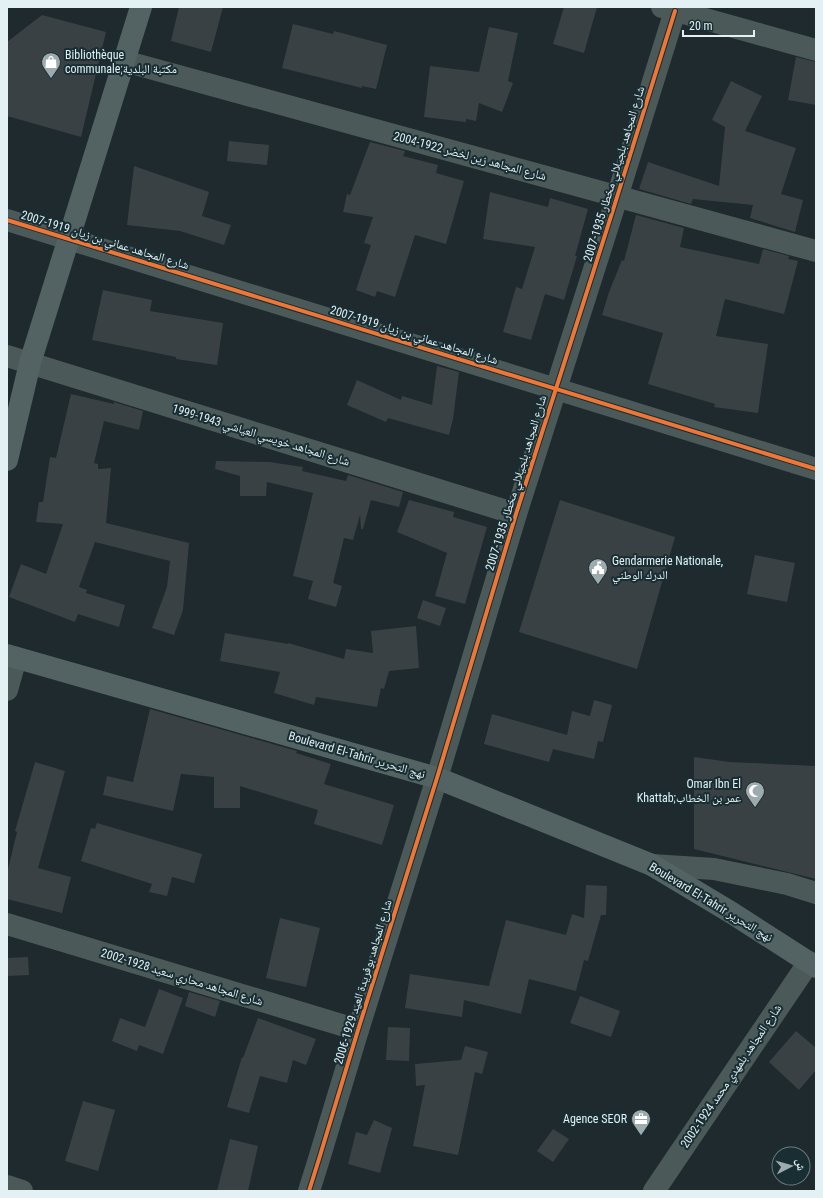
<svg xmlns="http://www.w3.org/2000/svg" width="823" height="1198" font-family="'Roboto Condensed','Noto Naskh Arabic',sans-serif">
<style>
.building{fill:#394145}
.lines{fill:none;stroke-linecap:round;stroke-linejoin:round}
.street{stroke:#4b5958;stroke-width:22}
.secondary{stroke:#536262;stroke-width:22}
.cycleway-casing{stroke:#182e33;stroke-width:6}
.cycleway{stroke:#f07635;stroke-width:4}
.labels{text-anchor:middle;stroke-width:4;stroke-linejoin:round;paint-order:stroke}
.poi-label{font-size:12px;fill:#e3f0f4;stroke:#182e33;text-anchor:start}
.street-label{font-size:12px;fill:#e3f0f4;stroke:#182e33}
</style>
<rect width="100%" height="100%" fill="#1e2a2d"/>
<g class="building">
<path d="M179 7H223L211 52 171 41Z"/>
<path d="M564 7H597L584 53 553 44Z"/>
<path d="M42 15 106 32 81 137 7 116V42Z"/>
<path d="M293 24 333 34 334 31 387 45 376 89 362 86V88L282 68Z"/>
<path d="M489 27 518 33 508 81 513 83 502 112 479 103 476 121 466 119V122L424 117 430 66 479 72Z"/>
<path d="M796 57 816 62V105L788 100Z"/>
<path d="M731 81 762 96 745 131 796 148 781 194 803 200 795 232 750 218 753 205 693 199 691 204 639 189 648 162 719 186 725 127 712 120Z"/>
<path d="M229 141 269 145 267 165 227 161Z"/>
<path d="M370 142 405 151 403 156 438 165 436 173 464 181 446 244 415 235 395 297 377 291 375 297 356 290 371 245 364 243 373 217 343 212 347 194 350 195Z"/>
<path d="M134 166 209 192 202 216 231 225 224 245 180 231 127 225Z"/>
<path d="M490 192 548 207 550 198 588 209 575 256H577L564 300 545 294 531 340 503 332 516 287 522 289 535 247 483 239Z"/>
<path d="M636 215 684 228 680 247 759 264 763 249 789 256 788 259 798 261 784 314 725 299 716 336 768 344 758 413 714 407 715 404 648 384 663 333 602 315 609 292 622 260 624 261Z"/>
<path d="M103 290 152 300 150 311 223 323 217 365 176 359V357L92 340Z"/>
<path d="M437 366 459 372 453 419 449 435 388 418 386 422 347 405 357 380 401 400 402 396 432 405Z"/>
<path d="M71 394 114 404V402L143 411 139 430 104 421 94 463 98 464V469L111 468 106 523 189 543 183 610 174 635 152 628 167 587 170 561 95 542 79 587 87 590 86 593 125 605 119 627 78 614 75 622 9 597 21 564 46 574 63 524 36 522 39 502H43L50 457 56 458Z"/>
<path d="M216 461 269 462 303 467 302 471 346 481 348 475 403 492 399 507 371 500 363 529H361L360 515 353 540 344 538 333 583 342 586 336 607 308 599 313 581 293 576 313 493 267 482 266 496H240V476L215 469Z"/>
<path d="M409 500 454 512 453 517 487 527 465 604 435 596 447 553 397 532Z"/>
<path d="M560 500 675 537 637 669 519 632Z"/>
<path d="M755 555 795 563 787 602 747 594Z"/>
<path d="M423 600 446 608 440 626 417 618Z"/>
<path d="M416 626 419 668 389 671 384 689 381 688 377 707 316 697 314 705 274 693 280 672 220 661 225 633 288 644V643L344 659 346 649 373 653 371 631Z"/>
<path d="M594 700 612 705 603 742 598 741 594 759 553 749 549 762 484 744 492 714 567 735 572 711 590 716Z"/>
<path d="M150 709 297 751 296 753 331 764 324 784 394 805 382 845 314 824 318 810 240 786V808H214V777L181 774 173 811 103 795 107 776 133 782Z"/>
<path d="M694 757 730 762 816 766V879L694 849Z"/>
<path d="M35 762 65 771 38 868 71 877 62 913 7 899V873L17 832 15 831Z"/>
<path d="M97 823 202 854 194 883 172 877 167 896 149 892 152 884 81 861 91 828 95 829Z"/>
<path d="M586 885 607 886 606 915H601L588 961 584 960 576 991 529 979 521 1014 464 1000 462 1017 405 1008 410 974 489 986 506 920 566 935 572 914 584 918Z"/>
<path d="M280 918 320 928 306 987 266 978Z"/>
<path d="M28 957 29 975 7 976V958Z"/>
<path d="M159 989 183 998 163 1054 139 1045 137 1051 112 1041 120 1018 145 1027Z"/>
<path d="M189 992 220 1001 215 1017 185 1006Z"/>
<path d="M580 996 620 1011 611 1037 570 1023Z"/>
<path d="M258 1018 316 1039 306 1065 293 1060 287 1083 260 1076 249 1113 227 1107 242 1057 243 1058Z"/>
<path d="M388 1027 410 1028 409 1061 386 1060Z"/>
<path d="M796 1031 816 1048V1070L799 1090 769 1062Z"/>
<path d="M465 1046 488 1052 482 1074 475 1072 458 1155 413 1146 425 1085 416 1086 415 1064 461 1060Z"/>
<path d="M83 1101 115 1110 98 1171 65 1161Z"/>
<path d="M374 1120 392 1128 380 1173 348 1164 356 1132 367 1135Z"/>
<path d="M553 1129 569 1139 553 1162 537 1151Z"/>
<path d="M230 1139 258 1146 248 1191H217Z"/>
</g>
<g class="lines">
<g class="street">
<path d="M662 7 816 50"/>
<path d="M124 61 816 251"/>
<path d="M7 220 816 469"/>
<path d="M7 356 516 514"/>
<path d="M7 690 16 658"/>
<path d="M652 865 714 869 787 884 816 893"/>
<path d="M7 924 358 1030"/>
<path d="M7 1186 22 1191"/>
<path d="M309 1191 319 1159 358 1030 437 778 516 514 613 210 675 11"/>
<path d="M654 1191 809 962"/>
</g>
<g class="secondary">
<path d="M7 460 30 363 141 7"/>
<path d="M7 655 437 778 652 865 732 913 816 967"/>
</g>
<g class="cycleway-casing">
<g id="cycleway">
<path d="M7 220 816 469"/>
<path d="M309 1191 319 1159 358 1030 437 778 516 514 613 210 675 11"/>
</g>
</g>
<use href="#cycleway" class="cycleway"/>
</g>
<defs>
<g id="shop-pin" transform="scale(1)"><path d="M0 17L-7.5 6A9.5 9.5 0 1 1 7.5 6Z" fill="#9eabae" stroke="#182e33"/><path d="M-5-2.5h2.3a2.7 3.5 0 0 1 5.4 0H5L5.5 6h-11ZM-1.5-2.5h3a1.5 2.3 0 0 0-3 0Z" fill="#fff"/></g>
<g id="civic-pin" transform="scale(1)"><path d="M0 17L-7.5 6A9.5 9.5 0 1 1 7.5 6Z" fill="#9eabae" stroke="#182e33"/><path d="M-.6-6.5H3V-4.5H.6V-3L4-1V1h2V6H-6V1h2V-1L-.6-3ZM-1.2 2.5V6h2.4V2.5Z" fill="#fff"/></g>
<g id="mosque-pin" transform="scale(1)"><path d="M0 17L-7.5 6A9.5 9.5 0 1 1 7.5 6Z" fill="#9eabae" stroke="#182e33"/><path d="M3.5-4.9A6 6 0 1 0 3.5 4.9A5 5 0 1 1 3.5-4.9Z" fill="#fff"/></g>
<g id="office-pin" transform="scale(1)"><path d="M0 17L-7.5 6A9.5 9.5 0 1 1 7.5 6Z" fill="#9eabae" stroke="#182e33"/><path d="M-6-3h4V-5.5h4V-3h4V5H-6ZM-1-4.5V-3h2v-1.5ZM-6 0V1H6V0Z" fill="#fff"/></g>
</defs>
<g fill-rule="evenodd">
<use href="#shop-pin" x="51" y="62"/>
<use href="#civic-pin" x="598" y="568"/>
<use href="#mosque-pin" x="755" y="791"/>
<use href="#office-pin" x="641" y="1119"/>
</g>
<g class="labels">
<g class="poi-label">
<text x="65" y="59">Bibliothèque<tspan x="65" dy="14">communale;مكتبة البلدية</tspan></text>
<text x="612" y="565">Gendarmerie Nationale,<tspan x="612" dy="14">الدرك الوطني</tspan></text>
<text x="741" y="788" text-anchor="end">Omar Ibn El<tspan x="741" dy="14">Khattab;عمر بن الخطاب</tspan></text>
<text x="627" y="1123" text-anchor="end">Agence SEOR</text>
</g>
<g class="street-label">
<text transform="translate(470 156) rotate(15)" y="4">شارع المجاهد زين لخضر 1922-2004</text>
<text transform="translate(614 174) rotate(-73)" y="4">شارع المجاهد بلجيلالي مخطار 1935-2007</text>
<text transform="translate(105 240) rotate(17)" y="4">شارع المجاهد عماني بن زيان 1919-2007</text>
<text transform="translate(414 335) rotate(17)" y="4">شارع المجاهد عماني بن زيان 1919-2007</text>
<text transform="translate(261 435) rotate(17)" y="4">شارع المجاهد خويسي العياشي 1943-1999</text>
<text transform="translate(516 483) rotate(-73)" y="4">شارع المجاهد بلجيلالي مخطار 1935-2007</text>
<text transform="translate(357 755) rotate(16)" y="4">Boulevard El-Tahrir نهج التحرير</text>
<text transform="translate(711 902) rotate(31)" y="4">Boulevard El-Tahrir نهج التحرير</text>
<text transform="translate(182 977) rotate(17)" y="4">شارع المجاهد محاري سعيد 1928-2002</text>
<text transform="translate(363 982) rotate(-73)" y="4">شارع المجاهد بوفريدة العيد 1929-2006</text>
<text transform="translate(731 1076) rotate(-56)" y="4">شارع المجاهد بلمهدي محمد 1924-2002</text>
</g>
</g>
<rect width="823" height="1198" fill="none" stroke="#e3f0f4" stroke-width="16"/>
<g transform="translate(791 1166) rotate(84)"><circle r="19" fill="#182e33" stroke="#697c80"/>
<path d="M0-3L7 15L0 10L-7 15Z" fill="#9eabae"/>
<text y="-6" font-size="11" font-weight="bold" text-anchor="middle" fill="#e3f0f4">ش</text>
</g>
<path d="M683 30v6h71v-6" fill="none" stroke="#e3f0f4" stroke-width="2"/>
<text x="689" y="30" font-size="12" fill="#e3f0f4" stroke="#182e33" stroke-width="3" paint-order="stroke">20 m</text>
</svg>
